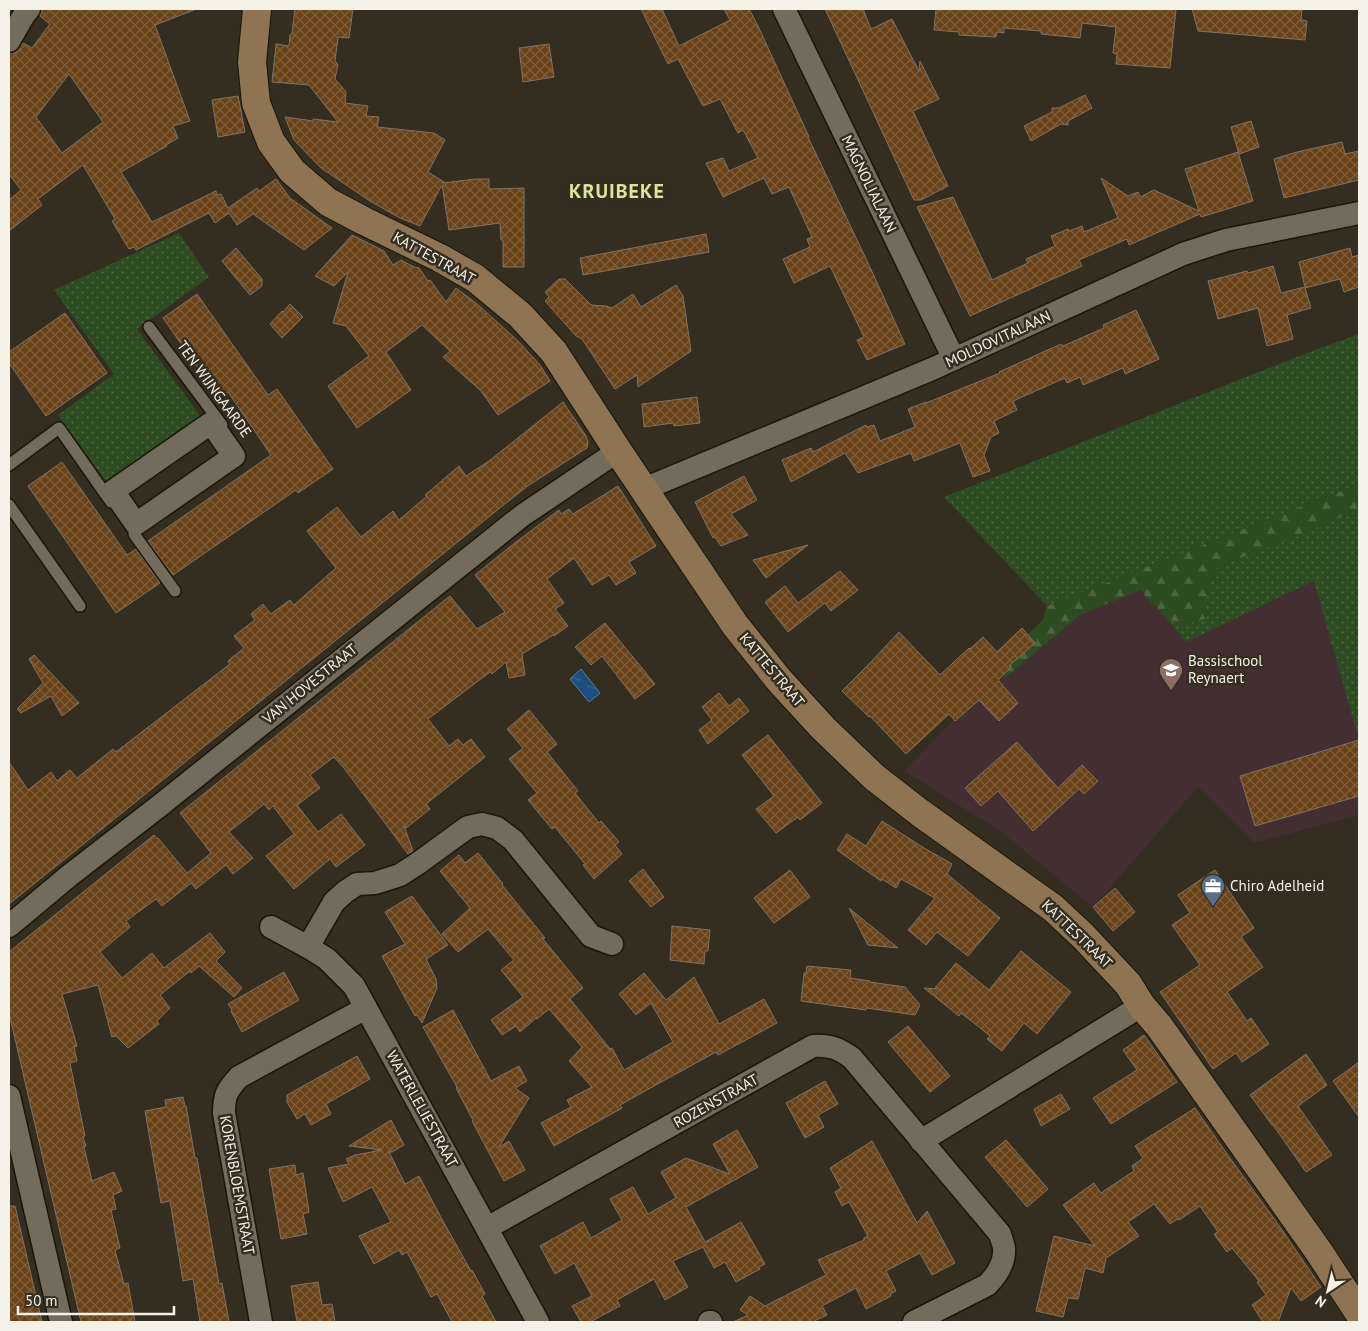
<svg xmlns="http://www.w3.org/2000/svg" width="1368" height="1331" font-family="'PT Sans',sans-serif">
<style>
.education{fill:#432f31}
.grass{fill:url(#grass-dots)}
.forest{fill:url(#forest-firs)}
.water{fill:url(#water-ripples);stroke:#5e7f9e}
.building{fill:url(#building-cross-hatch);stroke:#817266;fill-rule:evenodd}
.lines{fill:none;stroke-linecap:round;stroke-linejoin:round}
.lane-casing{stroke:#1a1608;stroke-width:14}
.street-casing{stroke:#1a1608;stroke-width:25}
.secondary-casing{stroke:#1a1608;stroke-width:30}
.lane{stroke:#726c5c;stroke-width:11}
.street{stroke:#726c5c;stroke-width:22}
.secondary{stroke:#8e7453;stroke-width:28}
.labels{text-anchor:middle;stroke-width:5;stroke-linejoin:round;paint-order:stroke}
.street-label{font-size:15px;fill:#f4f1e7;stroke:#332e1f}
.poi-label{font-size:15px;fill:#f4f1e7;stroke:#332e1f;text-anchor:start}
.district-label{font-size:20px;font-weight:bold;letter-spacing:1px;fill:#dae79a;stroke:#332e1f}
</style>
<defs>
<pattern id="grass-dots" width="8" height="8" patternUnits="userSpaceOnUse" patternTransform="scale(1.25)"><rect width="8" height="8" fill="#2d4c22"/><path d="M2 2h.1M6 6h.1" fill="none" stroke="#4c6642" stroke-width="1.8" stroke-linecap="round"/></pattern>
<pattern id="forest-firs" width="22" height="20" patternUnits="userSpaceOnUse" patternTransform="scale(1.25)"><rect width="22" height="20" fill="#2d4c22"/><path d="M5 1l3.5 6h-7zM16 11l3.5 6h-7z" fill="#4c6642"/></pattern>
<pattern id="water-ripples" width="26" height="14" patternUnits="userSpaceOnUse" patternTransform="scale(1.25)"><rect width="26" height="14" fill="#1e4e7f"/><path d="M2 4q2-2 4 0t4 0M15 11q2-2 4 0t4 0" fill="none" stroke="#3f6891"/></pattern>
<pattern id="building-cross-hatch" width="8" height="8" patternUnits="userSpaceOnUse" patternTransform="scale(1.25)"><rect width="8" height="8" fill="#6a4218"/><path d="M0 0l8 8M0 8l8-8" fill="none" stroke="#805e3a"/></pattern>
</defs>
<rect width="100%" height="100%" fill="#332e1f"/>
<path class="education" d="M1359 494V815L1254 843 1198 787 1093 907 1000 831 904 771 1060 611Z"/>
<g class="grass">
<path d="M179 233 209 277 137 329 206 424 113 491 58 415 114 374 54 290Z"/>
<path d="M1359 334V484L1047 606 944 497 1312 351Z"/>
<path d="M1359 510V732L1357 733 1314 581 1186 642 1166 618 1184 625 1207 593 1216 568Z"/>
</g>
<path class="forest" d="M1359 484V510L1216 568 1207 593V618L1184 625 1166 618 1140 590 1080 615 1005 678 997 663 1043 620 1047 606Z"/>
<path class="water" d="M581 669 600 693 589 702 570 679Z"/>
<g class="building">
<path d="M42 9H193L194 10 155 25 190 121 173 126 178 138 166 145 167 146 121 172 152 222 216 191 217 195 221 194 228 208 257 188 259 191 276 179 290 198 332 228 304 250 253 214 237 225 229 213 215 223 209 213 136 250 134 247 129 249 112 221 115 219 83 165 38 199 42 205 9 231V200L21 190 9 174V54L16 52 23 43 32 48 50 24 40 16ZM69 74 103 122 62 153 36 117Z"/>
<path d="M295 9H353L349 38 338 37 335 61 338 65 335 79 346 92 345 103 368 106 366 116 379 117 377 127 434 133 445 140 428 172 444 182 443 183 475 179H489V189L524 188V267H503V240H501L500 223 449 230 442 185 420 226 400 218 370 201 321 168 294 140 285 117 313 121V119L338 122 309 85 272 82 276 44 289 46 290 35 292 33Z"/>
<path d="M641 9H662L679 46 730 20 724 9H749L758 26 809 137H808L869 265 905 344 867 360 857 340 864 337 830 266 794 283 783 259 810 247 807 239 812 237 789 187 772 194 764 178 723 197 706 163 723 158 729 171 758 158 743 130 738 133 720 99 703 106 678 59 668 64Z"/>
<path d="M825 9H863L871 29 892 19 919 71 920 61 939 99 913 111 948 186 921 200H914Z"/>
<path d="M936 9H1176L1170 68 1116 64 1117 54 1113 53 1116 27 1082 23 1080 38 1041 34V31L1004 28V33L997 32 996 37 959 35V32L934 30Z"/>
<path d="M1192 9H1302L1301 20 1307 21 1305 40 1198 31Z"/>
<path d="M549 44 554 77 523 82 519 48Z"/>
<path d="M1085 95 1092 108 1068 121V125L1061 124 1031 141 1024 126 1052 112V108H1059Z"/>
<path d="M238 96 245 132 218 137 212 100Z"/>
<path d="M1251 121 1259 147 1239 154 1231 127Z"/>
<path d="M1342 142 1345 154 1359 151V180L1284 198 1274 159 1297 152Z"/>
<path d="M1238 152 1253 201 1201 217 1200 214 1129 245 1127 239 1079 260 1082 266 970 316 917 207 953 197 992 280 1028 263 1026 259 1055 246 1051 236 1068 229 1069 231 1082 226 1084 232 1118 218 1101 178 1128 196 1138 192 1140 197 1154 190 1199 211 1185 169Z"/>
<path d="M706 234 709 252 583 275 580 258Z"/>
<path d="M352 235 384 251 393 265 401 260 414 267 419 268 428 281 430 280 446 302 456 288 476 303 518 341 540 365 550 381 498 415 481 391 443 357 450 351 422 325 386 352 411 390 357 428 328 386 369 356 346 326 333 323 348 272 334 286 315 276Z"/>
<path d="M236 248 262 279V286L250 295 222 261Z"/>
<path d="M1350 248 1352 257 1359 255V287L1344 292 1340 279 1305 288 1311 308 1287 315 1293 339 1267 346 1258 308 1218 319 1208 281 1247 271 1248 273 1273 266 1281 293 1305 287 1299 262Z"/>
<path d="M559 279H565L591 305 606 306 612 308 633 294 641 307 676 285 683 296 691 351 638 387 637 375 615 389 582 339 576 336 545 301 549 297 545 292Z"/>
<path d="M197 294 268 395 277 389 333 469 298 493 296 490 173 575 148 541 271 455 228 392 219 398 163 318Z"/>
<path d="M290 304 303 317 282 338 270 324 282 311 283 312Z"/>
<path d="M1136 310 1159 359 1125 374 1123 368 1083 385 1080 377 1067 383 1065 378 1013 401 1017 410 994 421 999 433 991 437 984 455 990 471 973 477 960 443 914 461 911 453 858 473 845 453 791 482 782 460 811 448 813 452 866 425 867 427 874 425 880 441 915 427 908 409 926 402V403L1000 373 999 372 1061 344 1063 346 1104 328 1103 325Z"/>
<path d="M65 313 107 373 46 416 9 363V352Z"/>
<path d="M697 397 700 423 674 426 673 423 644 427 642 404Z"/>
<path d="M563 402 586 436 588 442 587 448 529 485 501 507 9 904V762L28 790 51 772 57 781 70 770 77 778 113 749 116 752 230 664 228 661 244 648 234 636 255 620 251 614 263 604 271 614 290 600 294 605 336 568 307 531 337 507 361 537 393 511 399 520 427 496 425 495 459 466 466 476 489 461Z"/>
<path d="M62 462 127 555 136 549 160 583 116 613 28 486Z"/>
<path d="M744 476 757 500 731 514 748 535 721 546 715 537 713 538 695 502Z"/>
<path d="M618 486 656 546 629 562 636 573 616 585 609 575 592 585 574 558 547 579 564 603 555 609 568 626 554 636 553 635 522 654 525 675 509 678 506 662 492 674 490 672 428 719 449 746 458 739 463 745 471 739 485 757 426 804 430 809 406 828 404 826 413 851 408 854 344 768 334 757 310 775 320 788 297 805 318 832 341 814 365 845 336 867 330 859 294 889 266 856 294 834 273 806 269 810 264 804 229 832 253 858 233 874 226 865 196 889 191 883 162 906 156 899 126 921 130 927 100 952 122 978 152 953 164 968 210 933 225 952 216 961 242 988 234 997 199 966 191 973 190 971 160 995 170 1008 157 1021 159 1024 128 1048 116 1036 112 1037 98 985 62 994 77 1046 74 1047 77 1061 70 1063 85 1136 83 1137 86 1146 84 1147 92 1181 114 1172 122 1191 113 1195 116 1209 111 1210 120 1248 115 1250 124 1284 128 1283 135 1322H81L9 1013V952L154 835 157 839 158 838 187 873 211 853 180 813 450 596 477 629 505 612 475 575 516 542 559 510 561 514 569 509 573 514Z"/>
<path d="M808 545 766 578 753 560Z"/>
<path d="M840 571 858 590 831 611 825 603 788 632 765 602 785 586 798 603Z"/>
<path d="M605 623 655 684 635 699 602 656 591 665 575 647Z"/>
<path d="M1022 628 1035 643 1009 666 1011 667 998 680 1018 703 999 721 979 700 955 721 949 714 906 754 870 716 869 717 842 691 869 664 899 632 940 675 969 648 970 649 983 637 997 652Z"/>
<path d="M34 655 79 703 62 716 51 696 21 713 17 709 43 683 29 659Z"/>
<path d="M719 693 729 706 739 698 749 711 708 744 699 730 712 720 702 707Z"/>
<path d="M529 710 557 744 547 752 578 791 575 793 599 823 601 821 619 842 615 845 622 854 594 879 583 865 585 864 555 827 552 829 528 800 537 793 509 759 523 748 507 729Z"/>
<path d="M768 735 822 803 800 820 798 817 776 833 756 809 774 796 742 755Z"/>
<path d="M1359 740V796L1255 826 1240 776Z"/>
<path d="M1017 742 1058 788 1082 765 1098 781 1084 794 1079 789 1033 831 998 791 981 806 965 788Z"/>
<path d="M882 821 924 848 952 864 947 874 1000 918 968 956 937 932 926 945 908 930 935 898 901 879 896 888 882 879 881 881 837 850 847 834 866 846Z"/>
<path d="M478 853 503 884 502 885 545 938 543 939 583 988 570 999 610 1049 612 1048 624 1070 673 1042 651 1003 636 1015 619 994 644 973 666 1000 694 977 719 1024 764 999 777 1023 718 1055 716 1052 663 1081 620 1105 622 1108 554 1146 541 1123 571 1107 567 1100 592 1087 569 1061 582 1047 549 1009 537 1019 536 1018 520 1032 516 1026 502 1035 491 1020 523 997 501 970 514 960 488 929 458 952 442 934 470 908 440 871 459 855 465 863Z"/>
<path d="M643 869 664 897 651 907 629 881Z"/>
<path d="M790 870 810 897 774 923 754 898Z"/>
<path d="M1215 870 1254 928 1241 937 1263 967 1227 992 1247 1021 1251 1018 1269 1044 1242 1062 1236 1053 1213 1069 1160 992 1200 965 1172 925 1190 913 1178 895Z"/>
<path d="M1115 888 1135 912 1113 931 1093 907Z"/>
<path d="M412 896 448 945 426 959 436 979 437 988 422 1023 417 1015 415 1016 382 956 405 944 385 912Z"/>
<path d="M849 908 898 948 868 945Z"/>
<path d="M672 926 710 930 708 951H705L704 964 670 960Z"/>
<path d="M1021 951 1071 992 1037 1034 1024 1023 1002 1051 987 1039 990 1036 974 1023 961 1013 959 1016 924 988 937 989 935 988 956 963 989 990Z"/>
<path d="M807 966 851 970 850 978 870 981V982L905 987 920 1005 915 1015 867 1008 866 1010 801 1001 804 973H806Z"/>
<path d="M284 972 299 1000 242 1032 231 1011 232 1010 228 1004Z"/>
<path d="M453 1010 491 1081 519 1066 527 1081 515 1088 529 1098 499 1147 509 1141 525 1170 504 1181 472 1121 473 1120 456 1088 457 1087 423 1027Z"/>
<path d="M908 1026 950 1076 930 1092 888 1042Z"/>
<path d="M1144 1035 1177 1082 1111 1124 1093 1098 1137 1070 1123 1050Z"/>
<path d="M1306 1054 1327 1085 1298 1106 1332 1155 1306 1172 1273 1125H1272L1250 1095Z"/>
<path d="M357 1056 370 1079 326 1104 331 1114 311 1125 305 1114 297 1119 287 1102V1095Z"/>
<path d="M1359 1062V1117L1333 1081Z"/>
<path d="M825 1081 838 1104 818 1115 824 1127 805 1138 786 1103Z"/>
<path d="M1061 1094 1070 1109 1041 1126 1034 1109Z"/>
<path d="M183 1097 185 1106H186L195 1158H197L219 1284 222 1283 229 1322H200L193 1279 183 1281 170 1201 161 1203 145 1111 166 1107 165 1100Z"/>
<path d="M1195 1108 1227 1154 1280 1227 1321 1287 1301 1301 1291 1288 1278 1322H1263L1252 1305 1266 1295 1257 1282 1259 1281 1232 1248 1227 1252 1214 1234 1218 1232 1200 1206 1179 1220 1178 1219 1170 1224 1154 1204 1128 1222 1139 1236 1106 1258 1103 1273 1085 1268 1078 1299 1068 1298 1063 1317 1036 1311 1054 1236 1095 1246 1063 1205 1094 1183 1101 1193 1134 1171 1132 1166 1143 1158 1135 1146Z"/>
<path d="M391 1120 404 1145 392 1152H389L405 1184 419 1176 444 1223 471 1271 472 1270 485 1294 482 1296 496 1322H452L437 1294 431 1297 407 1252 402 1255 399 1250 374 1264 359 1236 391 1222 372 1187 343 1202 328 1168 349 1164 346 1159 355 1155 382 1150 349 1146Z"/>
<path d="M737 1130 758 1167 686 1207 705 1242 741 1222 765 1264 759 1267 760 1269 736 1282 725 1262 714 1268 703 1247 673 1261 688 1287 665 1300 654 1279 617 1300 620 1306 590 1322H581L572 1306 592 1296 574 1263 555 1274 540 1246 583 1222 591 1238 622 1220 610 1199 633 1187 648 1214 676 1198 661 1172 686 1158 730 1174 713 1144Z"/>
<path d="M1006 1140 1048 1189 1027 1207 985 1157Z"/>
<path d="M872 1141 917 1223 927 1211 955 1263 932 1275 920 1253 886 1271 896 1291 890 1294 891 1296 866 1309 856 1288 822 1306 827 1315 812 1322H733L748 1315 740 1310 750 1296 765 1306 826 1275 818 1260 864 1240V1238L868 1236 849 1202 842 1206 835 1192 841 1188 830 1168Z"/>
<path d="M295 1165 296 1175 303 1173 309 1212 303 1214 307 1234 281 1239 269 1169Z"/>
<path d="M9 1206H15L42 1322H9Z"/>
<path d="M318 1282 322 1305 332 1304 335 1322H297L291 1286Z"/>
</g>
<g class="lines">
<g class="lane-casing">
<g id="lane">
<path d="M149 327 222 425"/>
<path d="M9 465 59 428 111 502"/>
<path d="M9 505 80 606"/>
<path d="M134 534 175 591"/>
</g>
</g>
<g class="street-casing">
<g id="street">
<path d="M784 9 954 359"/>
<path d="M9 41 24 15 29 9"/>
<path d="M211 423 234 456 136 524 113 491Z"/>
<path d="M644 489 932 369 1183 254 1226 240 1359 213"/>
<path d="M9 926 70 875 158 807 523 515 618 451"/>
<path d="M271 927 308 947 327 959 354 986 538 1322"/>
<path d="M308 947 334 902 345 892 357 884 375 883 400 875 417 864 468 827 482 824 497 828 513 840 591 936 612 944"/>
<path d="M9 1096 61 1322"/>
<path d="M921 1141 1128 1014 1141 1005"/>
<path d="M487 1228 813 1046C830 1045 838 1048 852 1058L1000 1234C1001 1239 1004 1244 1004 1249 1005 1264 996 1276 987 1285L914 1322"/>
<path d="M261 1322 224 1113C224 1095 227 1090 239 1077L366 1008"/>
<path d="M709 1322H711"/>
</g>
</g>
<g class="secondary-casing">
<path id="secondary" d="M257 9 252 62 256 103 271 142 292 171 328 202 364 221 440 258 475 278 520 315 554 352 618 451 735 625 779 680 823 728 874 777 919 812 1053 908 1083 936 1128 984 1141 1005 1159 1026 1319 1252 1359 1313"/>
</g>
<use href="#lane" class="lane"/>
<use href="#street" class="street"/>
<use href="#secondary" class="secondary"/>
</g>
<defs>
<g id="school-pin" transform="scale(1.25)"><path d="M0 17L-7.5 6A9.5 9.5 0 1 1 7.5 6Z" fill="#8d6e63" stroke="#332e1f"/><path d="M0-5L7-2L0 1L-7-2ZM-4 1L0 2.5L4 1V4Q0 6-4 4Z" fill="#fff"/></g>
<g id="office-pin" transform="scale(1.25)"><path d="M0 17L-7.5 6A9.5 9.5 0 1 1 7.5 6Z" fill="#5c6f8a" stroke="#332e1f"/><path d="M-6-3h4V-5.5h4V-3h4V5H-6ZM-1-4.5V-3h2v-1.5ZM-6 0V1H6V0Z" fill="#fff"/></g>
</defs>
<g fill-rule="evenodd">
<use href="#school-pin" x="1171" y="670"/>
<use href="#office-pin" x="1213" y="886"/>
</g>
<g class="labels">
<g class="street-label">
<text transform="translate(869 184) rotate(64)" y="5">MAGNOLIALAAN</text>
<text transform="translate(434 258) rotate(29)" y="5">KATTESTRAAT</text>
<text transform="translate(998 339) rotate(-25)" y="5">MOLDOVITALAAN</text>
<text transform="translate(214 389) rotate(54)" y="5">TEN WIJNGAARDE</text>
<text transform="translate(772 670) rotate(50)" y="5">KATTESTRAAT</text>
<text transform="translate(310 684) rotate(-39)" y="5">VAN HOVESTRAAT</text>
<text transform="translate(1077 934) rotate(44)" y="5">KATTESTRAAT</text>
<text transform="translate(716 1101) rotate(-29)" y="5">ROZENSTRAAT</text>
<text transform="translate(422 1109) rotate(61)" y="5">WATERLELIESTRAAT</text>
<text transform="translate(237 1185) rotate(80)" y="5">KORENBLOEMSTRAAT</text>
</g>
<g class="poi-label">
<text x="1188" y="666">Bassischool<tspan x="1188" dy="17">Reynaert</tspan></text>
<text x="1230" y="891">Chiro Adelheid</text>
</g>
<g class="district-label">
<text x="617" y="198">KRUIBEKE</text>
</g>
</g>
<rect width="1368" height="1331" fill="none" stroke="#f4f1e7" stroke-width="20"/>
<g transform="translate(1328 1291) rotate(215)" stroke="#332e1f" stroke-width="4" paint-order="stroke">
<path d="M0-4L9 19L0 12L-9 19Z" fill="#f4f1e7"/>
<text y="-8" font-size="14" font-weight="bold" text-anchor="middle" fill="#f4f1e7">N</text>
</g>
<path d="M18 1306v8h156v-8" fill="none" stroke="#f4f1e7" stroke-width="2.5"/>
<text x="25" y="1306" font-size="15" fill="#f4f1e7" stroke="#332e1f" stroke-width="4" paint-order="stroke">50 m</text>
</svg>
